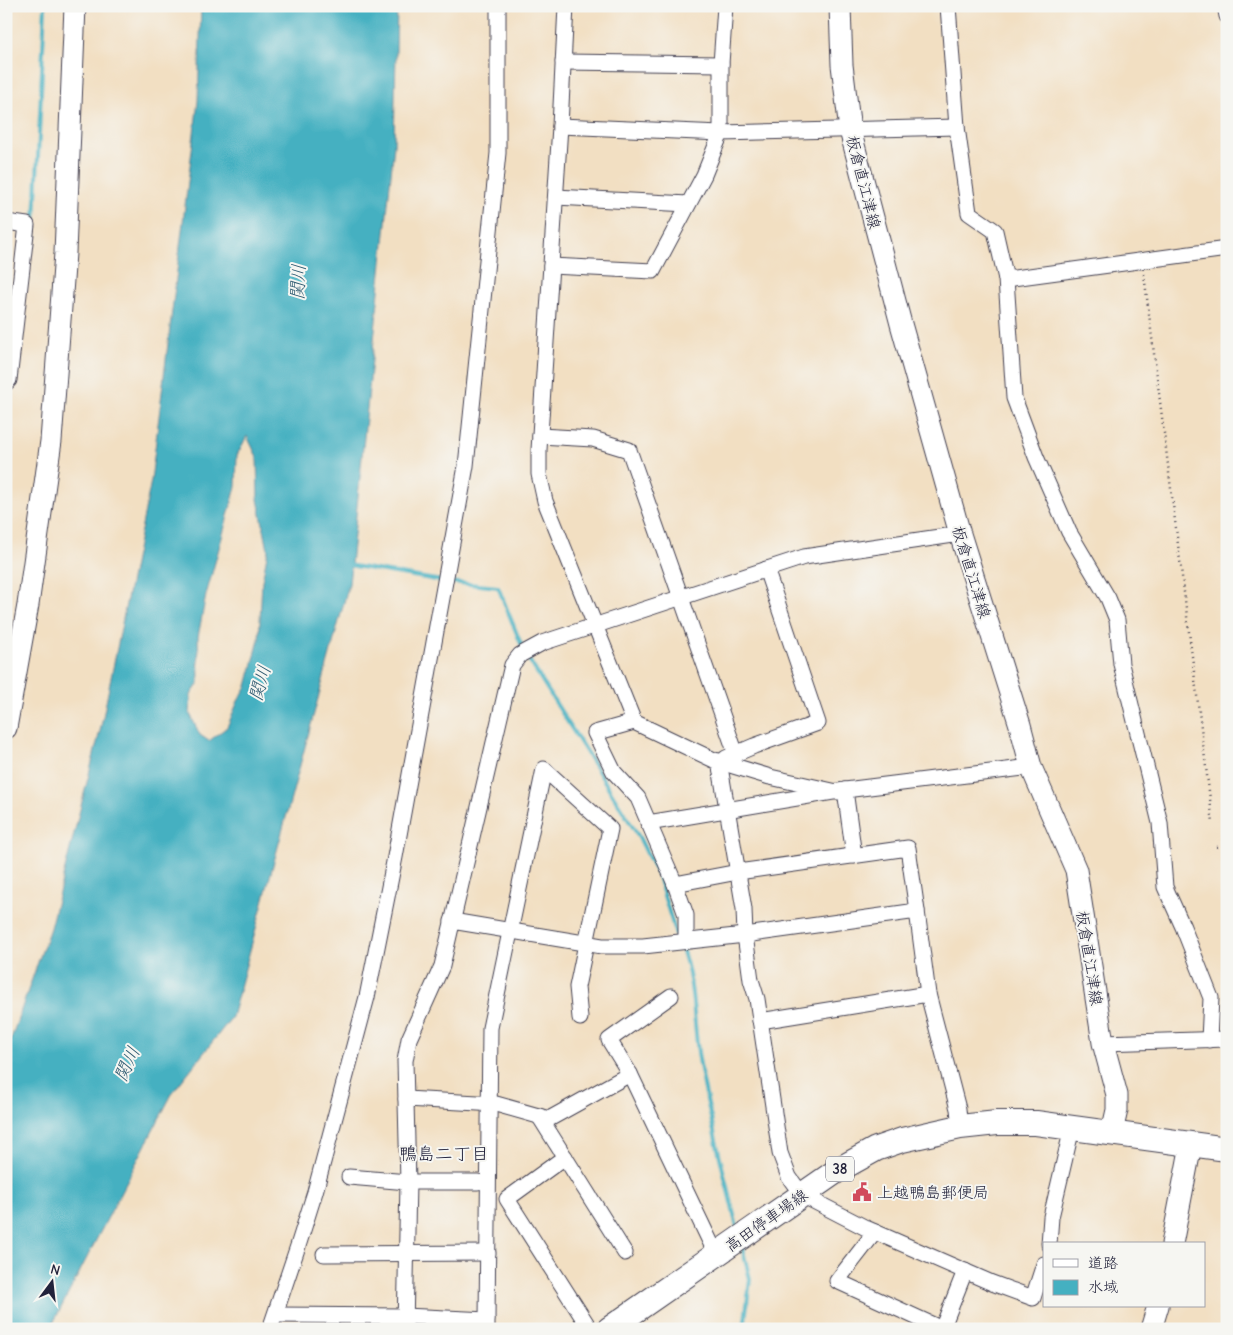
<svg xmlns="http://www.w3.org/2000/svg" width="1233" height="1335" font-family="'Comic Neue','Klee One',sans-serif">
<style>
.water{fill:#44b0c1;stroke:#33697e;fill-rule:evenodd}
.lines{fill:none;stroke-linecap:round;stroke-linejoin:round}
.stream{stroke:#44b0c1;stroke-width:4}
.street-casing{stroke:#413e4f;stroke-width:17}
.secondary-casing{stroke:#413e4f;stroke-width:23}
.primary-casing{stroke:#413e4f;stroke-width:26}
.path{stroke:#413e4f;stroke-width:2.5;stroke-dasharray:1 4;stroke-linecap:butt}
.street{stroke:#fff;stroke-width:15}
.secondary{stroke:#fff;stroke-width:21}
.primary{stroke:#fff;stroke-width:24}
.labels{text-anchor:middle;stroke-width:4;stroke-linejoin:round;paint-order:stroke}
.shield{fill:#f6f6f2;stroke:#626272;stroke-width:1}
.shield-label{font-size:15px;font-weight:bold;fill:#22223b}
.street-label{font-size:16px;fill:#22223b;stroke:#f6f6f2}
.poi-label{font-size:16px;fill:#22223b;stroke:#f6f6f2;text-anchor:start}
.water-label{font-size:18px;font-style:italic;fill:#305b71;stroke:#f6f6f2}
.neighbourhood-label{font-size:18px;fill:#22223b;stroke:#f6f6f2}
</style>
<rect width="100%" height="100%" fill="#f6f6f2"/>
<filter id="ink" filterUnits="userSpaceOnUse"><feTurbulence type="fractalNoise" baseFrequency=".02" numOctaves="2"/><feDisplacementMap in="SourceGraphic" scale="10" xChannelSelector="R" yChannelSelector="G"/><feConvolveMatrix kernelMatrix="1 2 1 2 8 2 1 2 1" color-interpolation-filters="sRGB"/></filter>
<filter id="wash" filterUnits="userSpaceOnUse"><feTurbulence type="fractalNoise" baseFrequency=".0096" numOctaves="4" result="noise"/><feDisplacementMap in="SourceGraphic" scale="20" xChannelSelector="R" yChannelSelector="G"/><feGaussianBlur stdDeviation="1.12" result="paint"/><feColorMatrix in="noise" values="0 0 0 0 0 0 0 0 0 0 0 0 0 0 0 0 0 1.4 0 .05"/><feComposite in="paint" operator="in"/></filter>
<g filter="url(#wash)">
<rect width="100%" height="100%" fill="#f2dfc2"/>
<path class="water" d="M201 6H397L394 145 349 584 232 1017 173 1092 50 1329H6V1053L50 928 101 727 151 481 198 101ZM247 436 257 457 258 499 268 550 262 581 259 640 247 686 238 701 227 727 209 741 200 735 190 714 191 695 199 683 198 637 206 595 236 487 237 455Z"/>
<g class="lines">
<g class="stream">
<path d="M32 246 35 221 45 6"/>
<path d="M348 565 442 581"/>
<path d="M449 582 498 587 523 649"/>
<path d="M526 655 639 837 658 876 677 938"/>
<path d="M681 946C695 982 693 1022 699 1059 709 1117 724 1174 738 1231"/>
<path d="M742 1247 750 1279 744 1329"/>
</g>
</g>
</g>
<g filter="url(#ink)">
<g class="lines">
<g class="street-casing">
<g id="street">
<path d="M566 6 560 126 539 450V474L545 501 634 722 714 760 770 777 837 792"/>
<path d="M948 6 957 127 969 213 995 231 1006 279 1014 398 1036 457 1069 532 1108 598 1117 620 1121 664 1160 823 1165 887 1183 927 1211 998 1209 1040"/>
<path d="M1225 6 1227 16"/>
<path d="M563 62 721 64"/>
<path d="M560 126 721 133 957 127"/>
<path d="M556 197 688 204"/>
<path d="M6 222 27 225 9 380 6 383"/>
<path d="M551 266 653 271 704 175 721 133V64L725 6"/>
<path d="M1006 279 1227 249"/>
<path d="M540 436 593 439 629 450 736 754"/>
<path d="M634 722 595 733 614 772 638 798 675 884"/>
<path d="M726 758 754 746 818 723 766 569"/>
<path d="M719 761 744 909 745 935 751 980 757 999 780 1153 789 1177 802 1195 866 1228 992 1283 1033 1298 1044 1264"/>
<path d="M845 790 854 856"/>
<path d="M648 823 845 790 1031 767"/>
<path d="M452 921 602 946H643L745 935 917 911 928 994 958 1109 960 1127"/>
<path d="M686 941V915L675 884 738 872 908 848 917 911"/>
<path d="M760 1021 928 994"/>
<path d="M1103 1043 1227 1039"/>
<path d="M630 1074 609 1040 671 996"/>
<path d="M406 1099 496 1104 549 1119 630 1074 716 1254"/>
<path d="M539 1116 625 1253"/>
<path d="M565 1157 507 1199 590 1329"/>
<path d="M349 1177 408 1182H478"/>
<path d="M875 1232 837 1281 942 1329 965 1271"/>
<path d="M1049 1244 1051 1217 1072 1128"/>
<path d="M324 1254 488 1253"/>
<path d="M276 1315 405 1316 487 1320V1329"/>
<path d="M487 1320 490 1028 544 769 610 829 577 987 580 1018"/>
<path d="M270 1329 298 1246 315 1192 367 997 395 857 466 466 498 153V6"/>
<path d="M405 1329 408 1182 405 1061 409 1039 442 966 512 665 520 655 542 643 804 557 960 534"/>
</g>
</g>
<g class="secondary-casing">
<g id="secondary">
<path d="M840 6 842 65 850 130 901 324 960 534 1020 725 1031 767 1076 870 1103 1043 1117 1095V1110L1112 1132"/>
<path d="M6 728 28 605 51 441 65 253 75 6"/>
<path d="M1172 1244 1191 1145"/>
<path d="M1151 1329 1158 1306"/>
</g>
</g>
<g class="primary-casing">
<path id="primary" d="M609 1329 838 1170 876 1149 902 1140 960 1127 997 1123H1036L1227 1149"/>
</g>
<g class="path">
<path d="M1144 274 1213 823"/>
<path d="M1217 847 1227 846"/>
</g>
<use href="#street" class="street"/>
<use href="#secondary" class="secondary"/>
<use href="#primary" class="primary"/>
</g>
</g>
<defs>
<g id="civic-bare" transform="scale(1.5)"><path d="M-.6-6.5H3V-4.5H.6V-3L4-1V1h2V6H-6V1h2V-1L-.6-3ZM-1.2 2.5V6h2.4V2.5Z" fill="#d1495b" stroke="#f6f6f2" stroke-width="2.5" paint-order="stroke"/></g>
</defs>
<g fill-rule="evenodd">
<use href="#civic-bare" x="862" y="1192"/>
</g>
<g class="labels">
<rect class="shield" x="826" y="1156.5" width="28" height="25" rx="4"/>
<g class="shield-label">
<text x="840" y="1174">38</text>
</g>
<g class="street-label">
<text transform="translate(864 182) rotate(76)" y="6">板倉直江津線</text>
<text transform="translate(972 572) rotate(73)" y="6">板倉直江津線</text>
<text transform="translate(1090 958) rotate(81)" y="6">板倉直江津線</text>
<text transform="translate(766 1220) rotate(-35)" y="6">高田停車場線</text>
</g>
<g class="poi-label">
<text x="877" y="1198">上越鴨島郵便局</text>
</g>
<g class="water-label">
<text transform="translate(298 282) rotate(-87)" y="6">関川</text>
<text transform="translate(260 683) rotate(-74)" y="6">関川</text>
<text transform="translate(127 1064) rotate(-65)" y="6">関川</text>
</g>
<g class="neighbourhood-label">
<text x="444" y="1160">鴨島二丁目</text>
</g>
</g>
<rect width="1233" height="1335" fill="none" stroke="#f6f6f2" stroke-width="25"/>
<rect x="1043" y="1242" width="162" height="65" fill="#f6f6f2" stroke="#a1a1a9"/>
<rect x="1053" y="1259" width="25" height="8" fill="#ffffff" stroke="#a1a1a9"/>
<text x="1088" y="1268" font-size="15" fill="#22223b">道路</text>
<rect x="1053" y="1280" width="25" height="15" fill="#44b0c1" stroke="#a1a1a9"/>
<text x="1088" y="1292" font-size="15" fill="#22223b">水域</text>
<g transform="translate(52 1282) rotate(15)" stroke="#f6f6f2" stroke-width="4" paint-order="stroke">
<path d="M0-4L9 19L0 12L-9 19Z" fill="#22223b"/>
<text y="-8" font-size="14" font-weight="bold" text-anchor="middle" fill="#22223b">N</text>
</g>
</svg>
